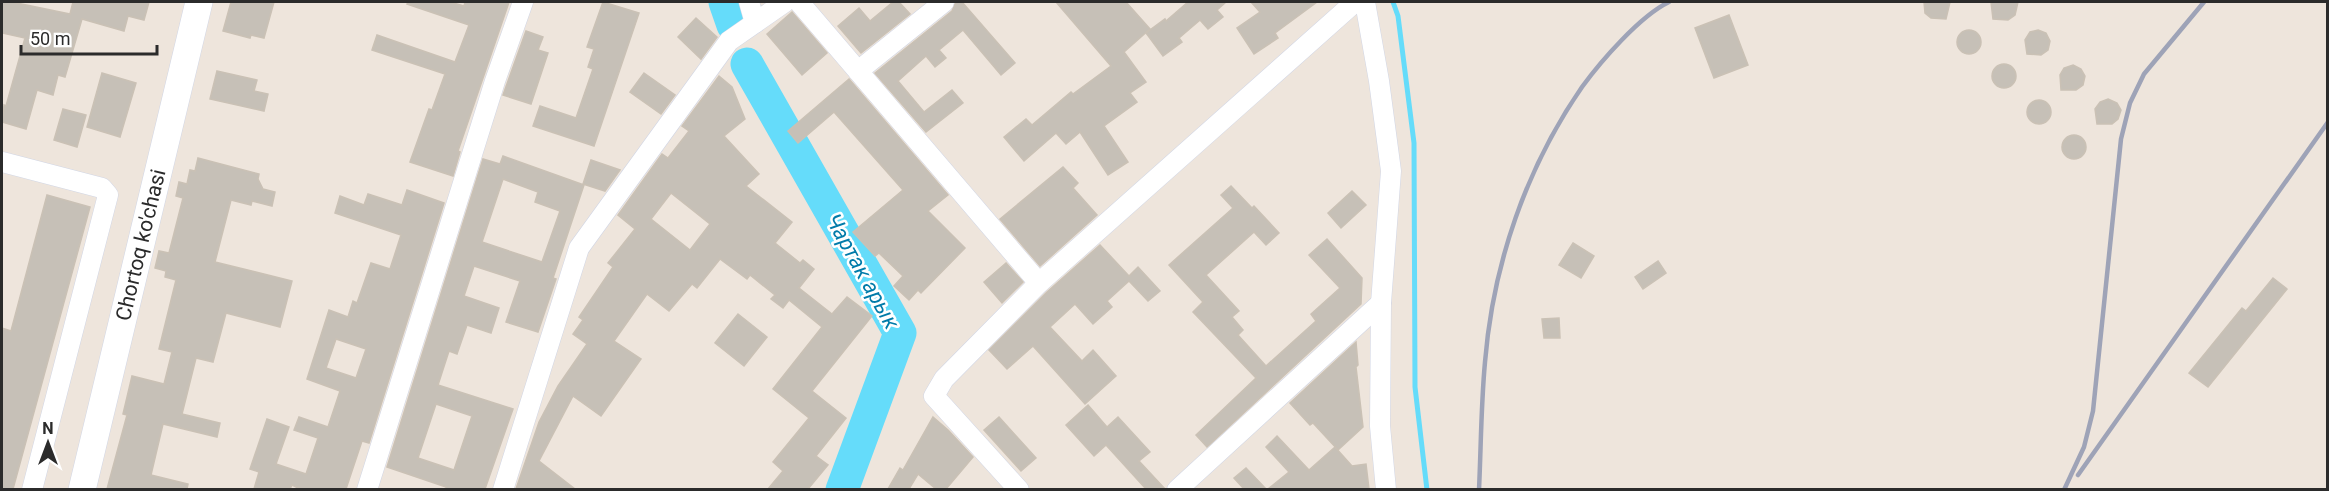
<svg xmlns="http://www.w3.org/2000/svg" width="2329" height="491" font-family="Roboto,sans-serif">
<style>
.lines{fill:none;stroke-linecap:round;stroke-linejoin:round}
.stream{stroke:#65dcfa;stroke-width:5}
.river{stroke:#65dcfa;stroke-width:33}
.building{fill:#c6c0b7;stroke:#cac1b5;stroke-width:1.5;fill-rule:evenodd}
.street-casing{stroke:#d1d6e5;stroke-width:21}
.secondary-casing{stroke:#d1d6e5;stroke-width:28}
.street{stroke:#fff;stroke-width:20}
.secondary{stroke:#fff;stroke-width:27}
.rail{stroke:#9ea3b7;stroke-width:4.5}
.labels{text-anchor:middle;stroke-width:5;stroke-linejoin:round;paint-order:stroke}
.street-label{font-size:21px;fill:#2b2b2b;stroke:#fff}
.water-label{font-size:22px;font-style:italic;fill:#017ba9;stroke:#fff}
</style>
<rect width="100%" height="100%" fill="#eee5dc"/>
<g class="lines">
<path class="stream" d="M1393 2 1398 16 1414 143 1415 387 1427 490"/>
<g class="river">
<path d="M725 2 733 25"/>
<path d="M747 64 900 333 842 490"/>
</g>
</g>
<g class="building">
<path d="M2 2H12L70 14 73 2H149L144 20 128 16 124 31 82 19 65 77 58 75 53 95 37 90 26 129 2 122 4 105 6 106 25 38 2 33Z"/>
<path d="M231 2H274L264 38 251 35 250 38 223 31Z"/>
<path d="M408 2H450L464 6 465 2H509L458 151 460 152 453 176 410 162 429 109 432 110 445 74 372 50 377 35 455 62 469 25 407 4Z"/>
<path d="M603 2 639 13 594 146 533 126 540 106 576 118 593 69 588 67 594 49 587 47Z"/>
<path d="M893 2H899L910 14 861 53 838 26 859 8 870 21Z"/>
<path d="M956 2H962L1015 63 1001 75 963 30 939 50 946 58 935 67 926 56 898 81 924 112 952 90 963 103 926 132 875 73 952 11Z"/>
<path d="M1056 2H1126L1150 29 1124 52 1146 82 1130 93 1137 102 1104 126 1128 162 1108 175 1080 132 1066 144 1056 133 1024 161 1004 137 1026 119 1032 125 1071 92 1073 94 1111 66Z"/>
<path d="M1188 2H1226L1217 10 1223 17 1208 29 1200 20 1179 38 1182 42 1163 56 1146 33 1165 19 1166 21Z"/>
<path d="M1251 2H1317L1275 33 1278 38 1254 54 1237 28 1260 12Z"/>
<path d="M1924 2H1950L1946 19 1931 18 1925 13Z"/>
<path d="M1991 2H2018L2015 15 2008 20 1993 19Z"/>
<path d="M792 12 827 53 802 75 767 34Z"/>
<path d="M1729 15 1748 65 1714 78 1695 28Z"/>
<path d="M696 18 717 37 701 59 678 37Z"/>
<circle cx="1969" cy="42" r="12"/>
<path d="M2038 30 2046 33 2050 41 2048 50 2041 55 2027 54 2025 40 2030 32Z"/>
<path d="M526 31 543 37 538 50 548 53 531 104 503 95Z"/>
<circle cx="2004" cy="76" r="12"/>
<path d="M2073 65 2081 69 2085 76 2083 85 2076 90H2061L2060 75 2064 68Z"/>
<path d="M217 71 257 80 254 91 268 94 264 111 210 99Z"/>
<path d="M102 73 136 83 120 137 87 127Z"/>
<path d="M644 73 675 95 661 114 630 92Z"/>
<path d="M719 76 732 87 745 119 724 136 759 174 746 186 792 222 775 243 800 263 803 260 814 269 799 288 832 314 847 297 872 316 812 391 846 418 816 456 828 465 808 489H768L783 471 773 462 809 418 773 389 822 327 789 300 783 308 771 299 775 295 750 275 747 279 720 259 697 288 692 284 669 311 647 294 614 341 641 359 601 416 573 396 539 461 575 489H516L539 422 558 386 587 344 573 334 583 320 579 317 613 267 608 263 635 229 618 215 662 154 668 158 689 131 682 126ZM671 193 710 224 690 250 651 219Z"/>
<path d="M849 79 948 195 928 211 965 248 921 293 918 290 909 300 894 286 903 276 879 253 875 256 853 232 903 190 834 112 798 143 788 131Z"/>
<path d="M2108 99 2117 103 2121 110 2118 119 2112 124H2097L2095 109 2100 102Z"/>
<circle cx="2039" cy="112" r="12"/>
<path d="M63 109 86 115 77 147 54 140Z"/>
<circle cx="2074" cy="147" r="12"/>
<path d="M503 156 584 185 553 278 556 279 538 332 506 322 520 281 474 266 464 296 499 308 491 333 467 325 457 354 449 351 438 385 513 409 485 489H446V487L387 467 483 159 500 164ZM503 179 538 192 535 202 560 211 542 262 482 242ZM436 404 472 416 454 470 418 458Z"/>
<path d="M198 158 259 174 258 179 263 189 275 192 272 206 252 201 251 205 231 200 215 262 292 281 280 327 226 313 213 362 196 358 182 414 220 423 217 437 163 424 151 475 188 484 187 489H107L127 415 123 414 132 376 164 384 172 352 159 349 176 280 165 277 166 271 155 268 159 251 169 253 183 198 176 196 179 182 187 184 190 170 195 171Z"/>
<path d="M591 160 620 170 605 191 583 184Z"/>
<path d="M1063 167 1078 183 1073 188 1097 215 1040 266 1000 219Z"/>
<path d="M1231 186 1252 208 1254 206 1279 233 1266 245 1254 232 1206 275 1239 311 1232 317 1243 330 1238 335 1266 366 1316 321 1311 314 1340 288 1309 255 1327 239 1362 278 1361 304 1207 447 1196 435 1256 378 1193 312 1203 302 1169 265 1233 208 1221 195Z"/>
<path d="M407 190 444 203 369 443 362 441 346 489H300L292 485 290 489H254L259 472 250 469 267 419 289 427 276 464 306 474 318 438 294 430 299 417 328 427 340 391 307 379 329 310 348 317 353 301 357 303 371 263 390 269 401 235 335 213 340 196 364 205 368 194 402 205ZM336 339 366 349 356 378 326 368Z"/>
<path d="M1352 191 1366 205 1341 228 1328 213Z"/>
<path d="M47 195 90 207 13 489H2V328L11 331Z"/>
<path d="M1573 243 1594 256 1581 278 1559 265Z"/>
<path d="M1100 245 1129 276 1138 267 1160 291 1148 301 1129 281 1107 301 1112 307 1093 324 1075 304 1050 327 1082 361 1093 350 1116 376 1085 404 1033 346 1007 369 989 350 1047 292Z"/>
<path d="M1658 261 1666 273 1643 289 1635 277Z"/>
<path d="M1006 263 1023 282 1002 303 984 282Z"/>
<path d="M2273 278 2287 289 2208 387 2189 373 2242 308 2246 311Z"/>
<path d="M738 314 767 337 744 366 715 343Z"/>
<path d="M1559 318 1560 338H1544L1542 319Z"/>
<path d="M1356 342 1358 365 1356 367 1363 427 1338 450 1313 423 1310 425 1290 403Z"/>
<path d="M1088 405 1107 427 1118 417 1150 452 1139 461 1165 489H1146L1106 445 1094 456 1066 425Z"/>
<path d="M933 417 948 430 973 457 946 489H936L918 474 909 489H888L900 468 903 470Z"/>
<path d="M999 417 1036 458 1021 471 984 430Z"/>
<path d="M1277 436 1309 470 1335 447 1352 466 1366 464 1369 489H1268L1289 472 1266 447Z"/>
<path d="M1246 468 1266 489H1244L1234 478Z"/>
</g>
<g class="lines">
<g class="street-casing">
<g id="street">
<path d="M749 2 755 23"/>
<path d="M799 2 1039 283"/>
<path d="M1365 2 1379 81 1391 171 1381 303 1380 426 1386 490"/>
<path d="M858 71 944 2"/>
<path d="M2 162 102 188 108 195 32 490"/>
<path d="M367 490 495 81 523 2"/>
<path d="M503 490 579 248 729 41 785 2"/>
<path d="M1019 490 934 396 944 379 1039 283 1355 2"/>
<path d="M1177 490 1381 303"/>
</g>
</g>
<g class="secondary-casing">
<g id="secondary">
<path id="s1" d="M82 490 199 2"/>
</g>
</g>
<use href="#street" class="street"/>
<use href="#secondary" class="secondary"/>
<g class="rail">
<path d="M2078 475 2328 122"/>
<path d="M1479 490C1481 447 1481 405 1485 362 1493 264 1526 168 1582 87 1601 61 1640 16 1669 2"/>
<path d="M2064 490 2084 447 2093 411 2121 139 2130 103 2144 74 2204 2"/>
</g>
</g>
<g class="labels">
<g class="street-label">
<text dy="7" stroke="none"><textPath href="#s1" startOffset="252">Chortoq ko'chasi</textPath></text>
</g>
<g class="water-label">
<text transform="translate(863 271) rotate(61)" y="8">Чартак арык</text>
</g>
</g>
<rect width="2329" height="491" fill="none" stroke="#2b2b2b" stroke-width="6"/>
<g transform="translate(48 443)" stroke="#ffffff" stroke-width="4.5" paint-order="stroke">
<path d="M0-4.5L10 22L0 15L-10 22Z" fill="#2b2b2b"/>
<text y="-9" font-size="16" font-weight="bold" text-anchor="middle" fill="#2b2b2b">N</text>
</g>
<path d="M21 45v9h136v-9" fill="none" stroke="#2b2b2b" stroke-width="3"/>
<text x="30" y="45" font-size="18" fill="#2b2b2b" stroke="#ffffff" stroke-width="4.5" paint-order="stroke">50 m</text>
</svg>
